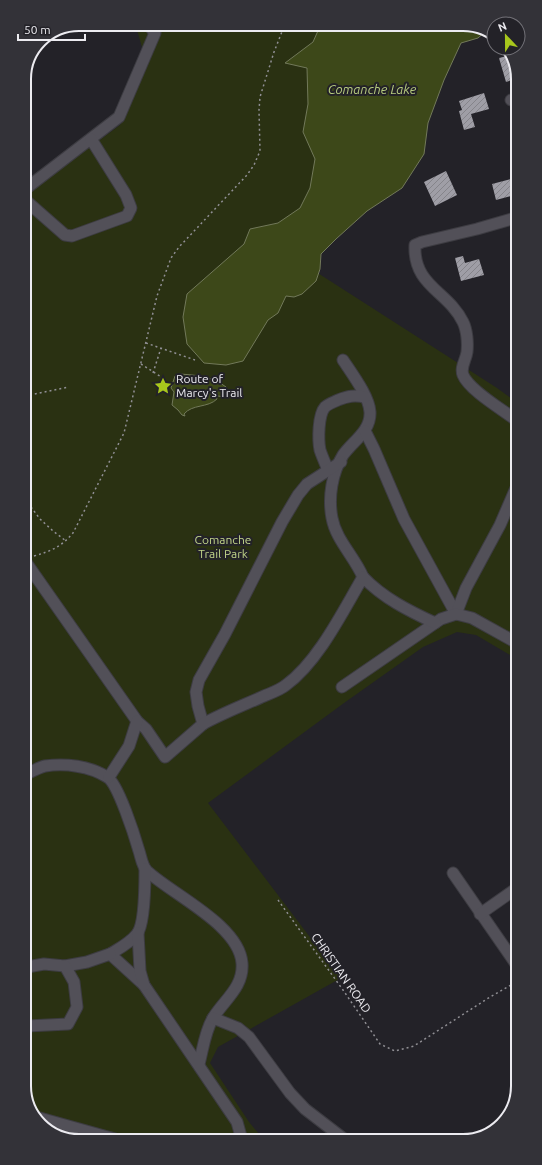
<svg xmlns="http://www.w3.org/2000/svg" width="542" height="1165" font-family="Ubuntu,sans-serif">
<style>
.green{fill:#2a3112}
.water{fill:#3d4819;stroke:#72795a}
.building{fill:url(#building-hatch)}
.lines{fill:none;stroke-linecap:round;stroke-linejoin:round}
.minor-casing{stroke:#3d3c42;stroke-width:13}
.path{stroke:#908f94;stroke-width:1.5;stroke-dasharray:2 3;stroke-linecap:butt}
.minor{stroke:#525058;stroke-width:11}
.labels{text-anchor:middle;stroke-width:4;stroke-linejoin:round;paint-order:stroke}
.poi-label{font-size:12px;fill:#ecebf0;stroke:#232228;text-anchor:start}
.park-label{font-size:12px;fill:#c2d58a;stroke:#232228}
.street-label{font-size:12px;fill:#ecebf0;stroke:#232228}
.water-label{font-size:13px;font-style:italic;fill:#b7cb7f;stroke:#232228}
.rim{fill:none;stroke:#ecebf0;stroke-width:2}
</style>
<defs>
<pattern id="building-hatch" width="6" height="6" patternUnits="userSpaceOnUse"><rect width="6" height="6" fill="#9f9ea6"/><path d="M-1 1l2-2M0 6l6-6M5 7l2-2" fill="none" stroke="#85848a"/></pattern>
</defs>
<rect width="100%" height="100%" fill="#232228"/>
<path class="green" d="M134 24H345L328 179 299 261 497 388 516 402 517 659 476 635 457 632 423 647 344 703 208 803 341 978 218 1047 210 1063 249 1122 264 1140 75 1141 46 1130 27 1104 24 196 120 125 147 64 137 30Z"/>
<g class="water">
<path d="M321 24H467L486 31 478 38 461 43 444 80 428 123 424 154 402 188 367 211 336 239 321 254 320 269 316 281 302 294 294 297 286 296 278 313 268 320 243 361 226 365 204 363 187 344 183 317 187 294 244 244 250 229 278 223 300 208 310 188 315 159 303 132 308 104 307 68 285 63 313 42Z"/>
<path d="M179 374C195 375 212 376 226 387V395L224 397 218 396 216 397 217 399C208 408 192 404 184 414L185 416 182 415 178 410 172 405 174 392 171 388 175 376Z"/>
</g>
<g class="building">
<path d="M511 55 515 61V79L506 82 499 58Z"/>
<path d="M484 93 489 109 471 114 475 127 464 130 459 111 462 110 459 101Z"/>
<path d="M446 171 457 195 435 206 424 182Z"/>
<path d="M515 178V195L496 200 492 184Z"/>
<path d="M463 256 465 263 479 259 484 275 461 281 455 258Z"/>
</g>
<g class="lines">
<g class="minor-casing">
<g id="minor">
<path d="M511 100 515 101"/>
<path d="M24 190 119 117 155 33 148 24"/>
<path d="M24 199 65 235 72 236 127 216 131 208 126 195 91 139"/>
<path d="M515 218 477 229 422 242 415 245C413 286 448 291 463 322 467 330 468 343 467 352 466 360 460 367 463 375 469 390 503 410 516 420"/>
<path d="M343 360C352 374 369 396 370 412 371 431 353 441 343 455 332 473 328 497 332 518 336 540 354 556 363 577"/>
<path d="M365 431 374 449 404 519 456 614"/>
<path d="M328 470C325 463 322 456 320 450 318 440 318 415 325 407 328 404 334 402 338 400 348 396 354 395 365 397"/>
<path d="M25 561 137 721 146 729 165 757 203 724 198 706 196 692 199 680 225 634 282 522 298 495 307 484 341 462"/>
<path d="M456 614 466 588 500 525 516 488"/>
<path d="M342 687 441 619 456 614 472 618 517 643"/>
<path d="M203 724C223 713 244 705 264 696 271 693 280 690 286 685 318 662 343 611 363 577 383 598 409 611 435 623"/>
<path d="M26 774C32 772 39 767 45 766 65 763 90 766 107 777 118 783 135 837 139 851 141 857 142 866 147 871 173 895 239 925 242 963 244 987 224 1000 213 1018 205 1031 203 1049 199 1064"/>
<path d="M109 777 129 746 137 721"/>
<path d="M145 869C145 883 145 924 137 934 130 943 120 948 110 954L144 985 237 1122 242 1140"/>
<path d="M453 873 518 967"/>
<path d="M480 914 517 888"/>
<path d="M138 933 140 971 144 985"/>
<path d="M65 966 87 962 110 954"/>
<path d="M27 967 44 964 65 966 74 982 77 1007 68 1024 27 1026"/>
<path d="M213 1018 238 1028 249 1037 290 1093 305 1109 344 1139"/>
<path d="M36 1117 122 1141"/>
</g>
</g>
<g class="path">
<path d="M146 343 195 360"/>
<path d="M141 364 166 380"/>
<path d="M153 373 161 348"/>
<path d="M25 396 69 387"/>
<path d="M25 499 40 519 53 531 66 541"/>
<path d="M34 556C51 551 61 547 73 533L124 433 157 296 171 258 179 247 247 175 254 165 260 151 259 110 260 97 274 52 285 24"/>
<path d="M278 900 343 990 380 1044 395 1051 414 1046 490 997 518 981"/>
</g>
<use href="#minor" class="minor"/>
</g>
<defs>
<g id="sight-bare" transform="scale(1.38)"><path d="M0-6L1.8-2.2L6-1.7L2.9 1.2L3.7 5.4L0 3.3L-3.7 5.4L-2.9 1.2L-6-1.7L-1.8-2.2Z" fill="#a8c71c" stroke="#232228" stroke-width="2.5" paint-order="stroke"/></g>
</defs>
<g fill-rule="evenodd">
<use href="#sight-bare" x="163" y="386"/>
</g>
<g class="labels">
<g class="poi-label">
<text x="176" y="383">Route of<tspan x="176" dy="14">Marcy's Trail</tspan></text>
</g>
<g class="park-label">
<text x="223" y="544">Comanche<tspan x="223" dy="14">Trail Park</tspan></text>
</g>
<g class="street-label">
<text transform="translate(341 973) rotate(55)" y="4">CHRISTIAN ROAD</text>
</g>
<g class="water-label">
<text x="372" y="94">Comanche Lake</text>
</g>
</g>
<path d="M0 0H542V1165H0ZM79 31H463A48 48 0 0 1 511 79V1086A48 48 0 0 1 463 1134H79A48 48 0 0 1 31 1086V79A48 48 0 0 1 79 31Z" fill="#333238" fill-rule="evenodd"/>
<path class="rim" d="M79 31H463A48 48 0 0 1 511 79V1086A48 48 0 0 1 463 1134H79A48 48 0 0 1 31 1086V79A48 48 0 0 1 79 31Z"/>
<g transform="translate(506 36) rotate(338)"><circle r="19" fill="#232228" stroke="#737278"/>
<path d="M0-3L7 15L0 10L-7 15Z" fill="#a8c71c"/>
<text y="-6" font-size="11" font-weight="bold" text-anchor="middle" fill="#ecebf0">N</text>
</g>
<path d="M18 34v6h67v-6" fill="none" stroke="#ecebf0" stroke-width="2"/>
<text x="24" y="34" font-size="12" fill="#ecebf0" stroke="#232228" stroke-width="3" paint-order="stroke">50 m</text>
</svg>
